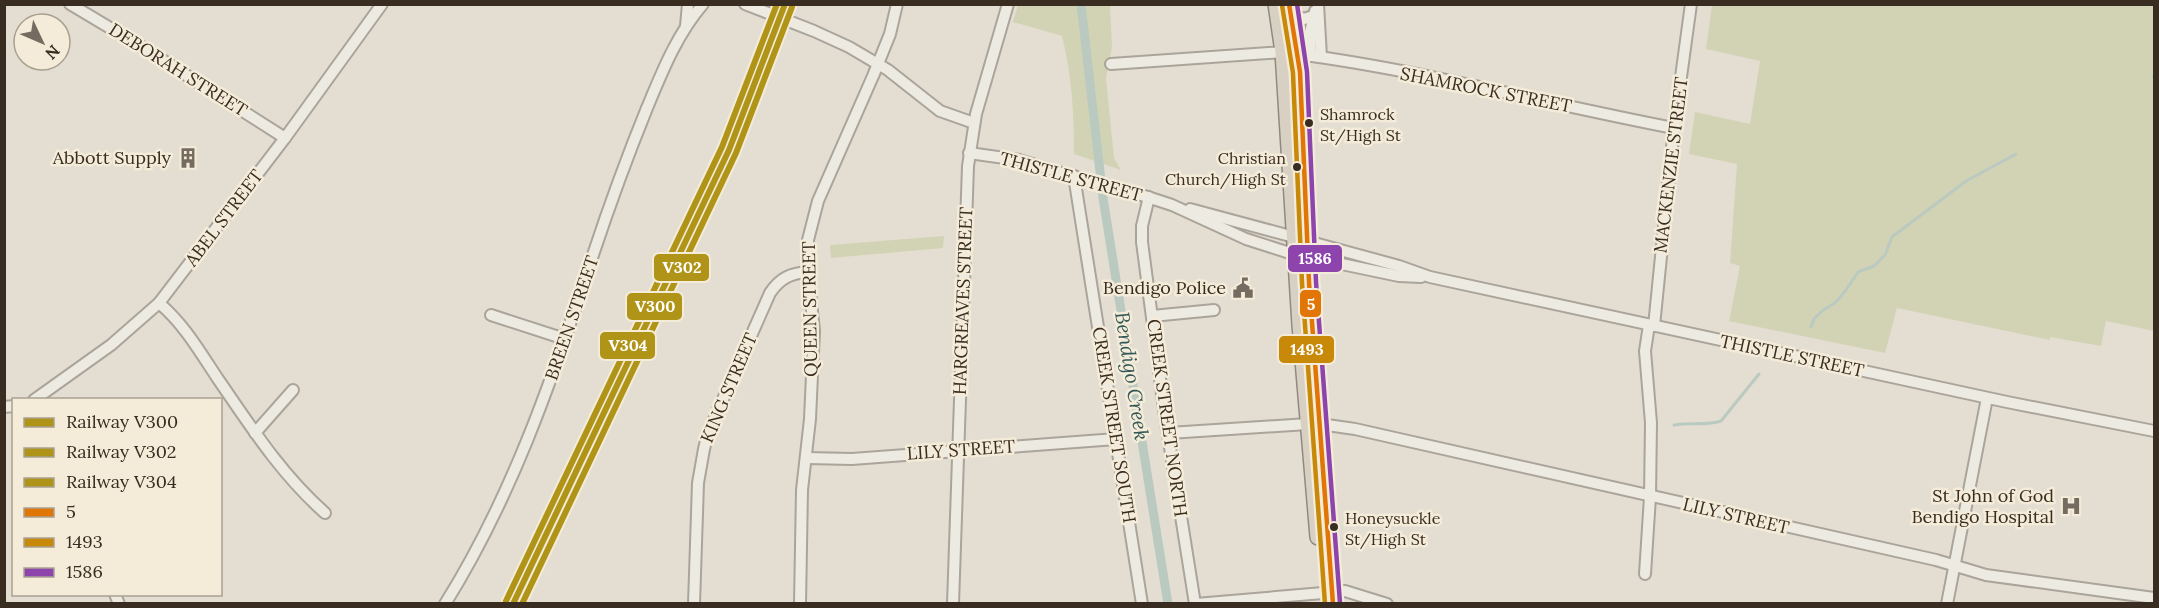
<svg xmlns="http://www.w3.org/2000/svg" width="2159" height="608" font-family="Lora,serif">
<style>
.green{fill:#d2d3b5}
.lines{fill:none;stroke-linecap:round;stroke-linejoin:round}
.stream{stroke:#bbcac1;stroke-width:3}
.canal{stroke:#bbcac1;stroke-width:9}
.minor-casing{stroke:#aaa49a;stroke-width:14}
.highway-casing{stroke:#908981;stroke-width:18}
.minor{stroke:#edeae2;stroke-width:10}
.highway{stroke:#d7d0c3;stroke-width:15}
.bus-1-casing{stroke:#f4ecd9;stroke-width:9}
.bus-2-casing{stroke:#f4ecd9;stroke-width:9}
.bus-3-casing{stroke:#f4ecd9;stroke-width:9}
.bus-1{stroke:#e17505;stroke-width:4.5}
.bus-2{stroke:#c88808;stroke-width:4.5}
.bus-3{stroke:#8e44ad;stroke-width:4.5}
.rail-1-casing{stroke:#f4ecd9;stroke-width:10}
.rail-2-casing{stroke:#f4ecd9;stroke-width:10}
.rail-3-casing{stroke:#f4ecd9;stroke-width:10}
.rail-1{stroke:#b09418;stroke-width:6}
.rail-2{stroke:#b09418;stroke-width:6}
.rail-3{stroke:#b09418;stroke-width:6}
.bus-dot{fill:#392d22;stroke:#f4ecd9;stroke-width:2}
.labels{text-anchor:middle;stroke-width:5;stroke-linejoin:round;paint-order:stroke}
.bus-label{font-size:16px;fill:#392d22;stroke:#f4ecd9;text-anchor:start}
.street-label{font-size:18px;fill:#392d22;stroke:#f4ecd9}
.poi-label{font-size:18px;fill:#392d22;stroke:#f4ecd9;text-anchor:end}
.water-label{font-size:20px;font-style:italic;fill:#325756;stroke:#f4ecd9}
.line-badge{stroke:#f4ecd9;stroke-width:2}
.badge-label{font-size:16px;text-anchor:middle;font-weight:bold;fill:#fff}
</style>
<rect width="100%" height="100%" fill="#e4ded2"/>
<g class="green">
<path d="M1018 5H1110L1112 47 1106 78 1114 158 1121 170 1074 154C1074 114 1072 75 1062 36L1013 22Z"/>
<path d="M1712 5H2154V331L2106 321 2101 346 2050 337V340L1897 308 1885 353 1729 321 1740 266 1730 263 1737 164 1689 154 1695 112 1750 124 1760 61 1706 49Z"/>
<path d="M944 236 943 248 831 258 830 245Z"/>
</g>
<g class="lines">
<g class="stream">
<path d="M2153 77 2154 76"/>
<path d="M1811 327 1814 319 1822 311 1836 302 1846 290 1858 272 1874 266 1885 255 1892 237 1966 181 2016 154"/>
<path d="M1674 425C1690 422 1707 426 1721 421L1759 374"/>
</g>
<path class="canal" d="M1081 4 1103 198 1168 604"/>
<g class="minor-casing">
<g id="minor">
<path d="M70 4 142 47 285 138"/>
<path d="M745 4 814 31 849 47 888 70 940 111 974 123"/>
<path d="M1318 4 1321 57"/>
<path d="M1291 13 1304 19 1313 16"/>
<path d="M686 26 688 4"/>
<path d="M1298 54C1425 71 1549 104 1674 128"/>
<path d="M1311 56 1310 33 1315 11"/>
<path d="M1111 64 1283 52"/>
<path d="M969 153 1019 160 1068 175 1129 191 1172 205 1246 239 1296 255"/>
<path d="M1074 176 1142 604"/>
<path d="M1149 197 1142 226V242L1165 416 1195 604"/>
<path d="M1190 209 1294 237"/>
<path d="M1307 241 1399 266 1430 277 2007 402 2154 431"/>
<path d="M1308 257 1399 276 1421 277"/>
<path d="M159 303C184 324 200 352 218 379 251 427 281 474 325 513"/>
<path d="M491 315 565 339"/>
<path d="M1152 316 1214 310"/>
<path d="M1654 326 1674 128 1691 4"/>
<path d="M34 400 111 345 159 303 285 138 382 4"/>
<path d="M4 407 14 406"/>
<path d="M1320 424 1355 429 1936 560 1986 575 2154 598"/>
<path d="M255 433 293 390"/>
<path d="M1169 433 1308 424"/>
<path d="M806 458 852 459 1116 439"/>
<path d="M1645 574 1650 497 1651 423 1645 351 1649 325"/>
<path d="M1332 592 1345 591 1387 604"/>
<path d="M115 594 119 604"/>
<path d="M445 604C510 500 550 386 588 270 606 215 625 162 647 108 662 72 677 34 703 4"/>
<path d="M694 604 698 483 704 449 708 433 770 293C780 278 791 273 808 272"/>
<path d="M800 604 802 490 810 419 814 331 808 272V240L818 201 873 76 890 34 897 4"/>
<path d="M953 604 968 166 976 114 1008 4"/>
<path d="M1196 604 1323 593"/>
<path d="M1947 604 1987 398"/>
</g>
</g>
<g class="highway-casing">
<g id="highway">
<path d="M1276 4 1283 52 1300 325 1318 537"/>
<path d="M1289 4 1300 72 1309 282 1333 604"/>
</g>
</g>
<use href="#minor" class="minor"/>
<use href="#highway" class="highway"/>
<g class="bus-1-casing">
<path id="bus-1" d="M1289 4 1300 72 1309 282 1333 604"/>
</g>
<g class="bus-2-casing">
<path id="bus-2" d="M1282 5 1293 73 1302 283 1325 604"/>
</g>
<g class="bus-3-casing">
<path id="bus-3" d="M1297 4 1307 72 1316 282 1340 603"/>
</g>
<use href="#bus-1" class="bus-1"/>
<use href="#bus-2" class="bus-2"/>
<use href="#bus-3" class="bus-3"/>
<g class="rail-1-casing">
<path id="rail-1" d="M513 604 729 150 785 4"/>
</g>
<g class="rail-2-casing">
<path id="rail-2" d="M522 604 736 153 792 7"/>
</g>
<g class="rail-3-casing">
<path id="rail-3" d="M506 601 722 147 777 4"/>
</g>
<use href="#rail-1" class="rail-1"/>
<use href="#rail-2" class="rail-2"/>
<use href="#rail-3" class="rail-3"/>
</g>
<defs>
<g id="building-bare" transform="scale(1.62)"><path d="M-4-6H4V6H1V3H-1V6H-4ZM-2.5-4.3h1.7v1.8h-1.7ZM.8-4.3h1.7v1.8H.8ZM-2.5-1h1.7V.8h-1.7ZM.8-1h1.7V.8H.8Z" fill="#756b60" stroke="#f4ecd9" stroke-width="2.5" paint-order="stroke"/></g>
<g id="civic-bare" transform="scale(1.62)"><path d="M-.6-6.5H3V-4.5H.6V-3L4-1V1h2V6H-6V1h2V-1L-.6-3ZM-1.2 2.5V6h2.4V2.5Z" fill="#756b60" stroke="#f4ecd9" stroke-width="2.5" paint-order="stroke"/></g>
<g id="hospital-bare" transform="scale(1.62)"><path d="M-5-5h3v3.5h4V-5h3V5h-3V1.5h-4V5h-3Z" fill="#756b60" stroke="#f4ecd9" stroke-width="2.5" paint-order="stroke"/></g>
</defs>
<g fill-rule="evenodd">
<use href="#building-bare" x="188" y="158"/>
<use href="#civic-bare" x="1243" y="288"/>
<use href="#hospital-bare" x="2071" y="506"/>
</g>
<g class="bus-dot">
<circle cx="1309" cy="123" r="5"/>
<circle cx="1297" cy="167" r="5"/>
<circle cx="1334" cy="527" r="5"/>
</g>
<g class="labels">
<g class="bus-label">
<text x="1320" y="120">Shamrock<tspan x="1320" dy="21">St/High St</tspan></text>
<text x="1286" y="164" text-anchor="end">Christian<tspan x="1286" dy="21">Church/High St</tspan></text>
<text x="1345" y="524">Honeysuckle<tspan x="1345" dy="21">St/High St</tspan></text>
</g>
<g class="street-label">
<text transform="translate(178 70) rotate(32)" y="6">DEBORAH STREET</text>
<text transform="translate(1486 90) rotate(11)" y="6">SHAMROCK STREET</text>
<text transform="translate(1671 165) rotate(-83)" y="6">MACKENZIE STREET</text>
<text transform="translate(1071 177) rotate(15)" y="6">THISTLE STREET</text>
<text transform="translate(224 218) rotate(-53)" y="6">ABEL STREET</text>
<text transform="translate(963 301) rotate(-88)" y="6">HARGREAVES STREET</text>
<text transform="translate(810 309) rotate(-91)" y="6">QUEEN STREET</text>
<text transform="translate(572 318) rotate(-71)" y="6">BREEN STREET</text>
<text transform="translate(1792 356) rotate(12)" y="6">THISTLE STREET</text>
<text transform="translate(729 388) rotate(-67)" y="6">KING STREET</text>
<text transform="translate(1167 418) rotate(82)" y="6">CREEK STREET NORTH</text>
<text transform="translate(1114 425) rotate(81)" y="6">CREEK STREET SOUTH</text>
<text transform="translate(961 450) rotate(-4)" y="6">LILY STREET</text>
<text transform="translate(1736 516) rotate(13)" y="6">LILY STREET</text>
</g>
<g class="poi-label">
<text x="171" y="164">Abbott Supply</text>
<text x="1226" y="294">Bendigo Police</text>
<text x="2054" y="502">St John of God<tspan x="2054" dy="21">Bendigo Hospital</tspan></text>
</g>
<g class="water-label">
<text transform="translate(1132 376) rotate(81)" y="7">Bendigo Creek</text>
</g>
</g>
<g class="line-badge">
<rect x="1287" y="244" width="56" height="29" rx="6" fill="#8e44ad"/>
<rect x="653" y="253" width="57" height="29" rx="6" fill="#b09418"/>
<rect x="1299" y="289" width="23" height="29" rx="6" fill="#e17505"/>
<rect x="626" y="292" width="57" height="29" rx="6" fill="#b09418"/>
<rect x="599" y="331" width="57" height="29" rx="6" fill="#b09418"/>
<rect x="1278" y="335" width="57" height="29" rx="6" fill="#c88808"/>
</g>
<g class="badge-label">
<text x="1315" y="264">1586</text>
<text x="682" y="273">V302</text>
<text x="1311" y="310">5</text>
<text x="655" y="312">V300</text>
<text x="628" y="351">V304</text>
<text x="1307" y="355">1493</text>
</g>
<rect width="2159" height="608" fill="none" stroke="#392d22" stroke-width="12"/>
<rect x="12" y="398" width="210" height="198" fill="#f4ecd9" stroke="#a9a090" stroke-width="1.5"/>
<rect x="24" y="418" width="30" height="9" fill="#b09418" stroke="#a9a090" stroke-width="1.5"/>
<text x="66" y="428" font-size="18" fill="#392d22">Railway V300</text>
<rect x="24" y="448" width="30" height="9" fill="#b09418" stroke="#a9a090" stroke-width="1.5"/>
<text x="66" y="458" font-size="18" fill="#392d22">Railway V302</text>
<rect x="24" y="478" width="30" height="9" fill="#b09418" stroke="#a9a090" stroke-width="1.5"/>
<text x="66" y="488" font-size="18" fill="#392d22">Railway V304</text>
<rect x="24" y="508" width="30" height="9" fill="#e17505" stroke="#a9a090" stroke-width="1.5"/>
<text x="66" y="518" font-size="18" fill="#392d22">5</text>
<rect x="24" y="538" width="30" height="9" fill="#c88808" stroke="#a9a090" stroke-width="1.5"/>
<text x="66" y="548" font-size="18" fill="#392d22">1493</text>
<rect x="24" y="568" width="30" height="9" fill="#8e44ad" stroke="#a9a090" stroke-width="1.5"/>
<text x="66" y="578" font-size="18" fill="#392d22">1586</text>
<g transform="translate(42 42) rotate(134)"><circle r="28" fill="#f4ecd9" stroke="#a9a090" stroke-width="1.5"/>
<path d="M0-4.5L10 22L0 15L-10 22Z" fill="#756b60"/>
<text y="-9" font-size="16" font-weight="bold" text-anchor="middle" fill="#392d22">N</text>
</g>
</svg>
